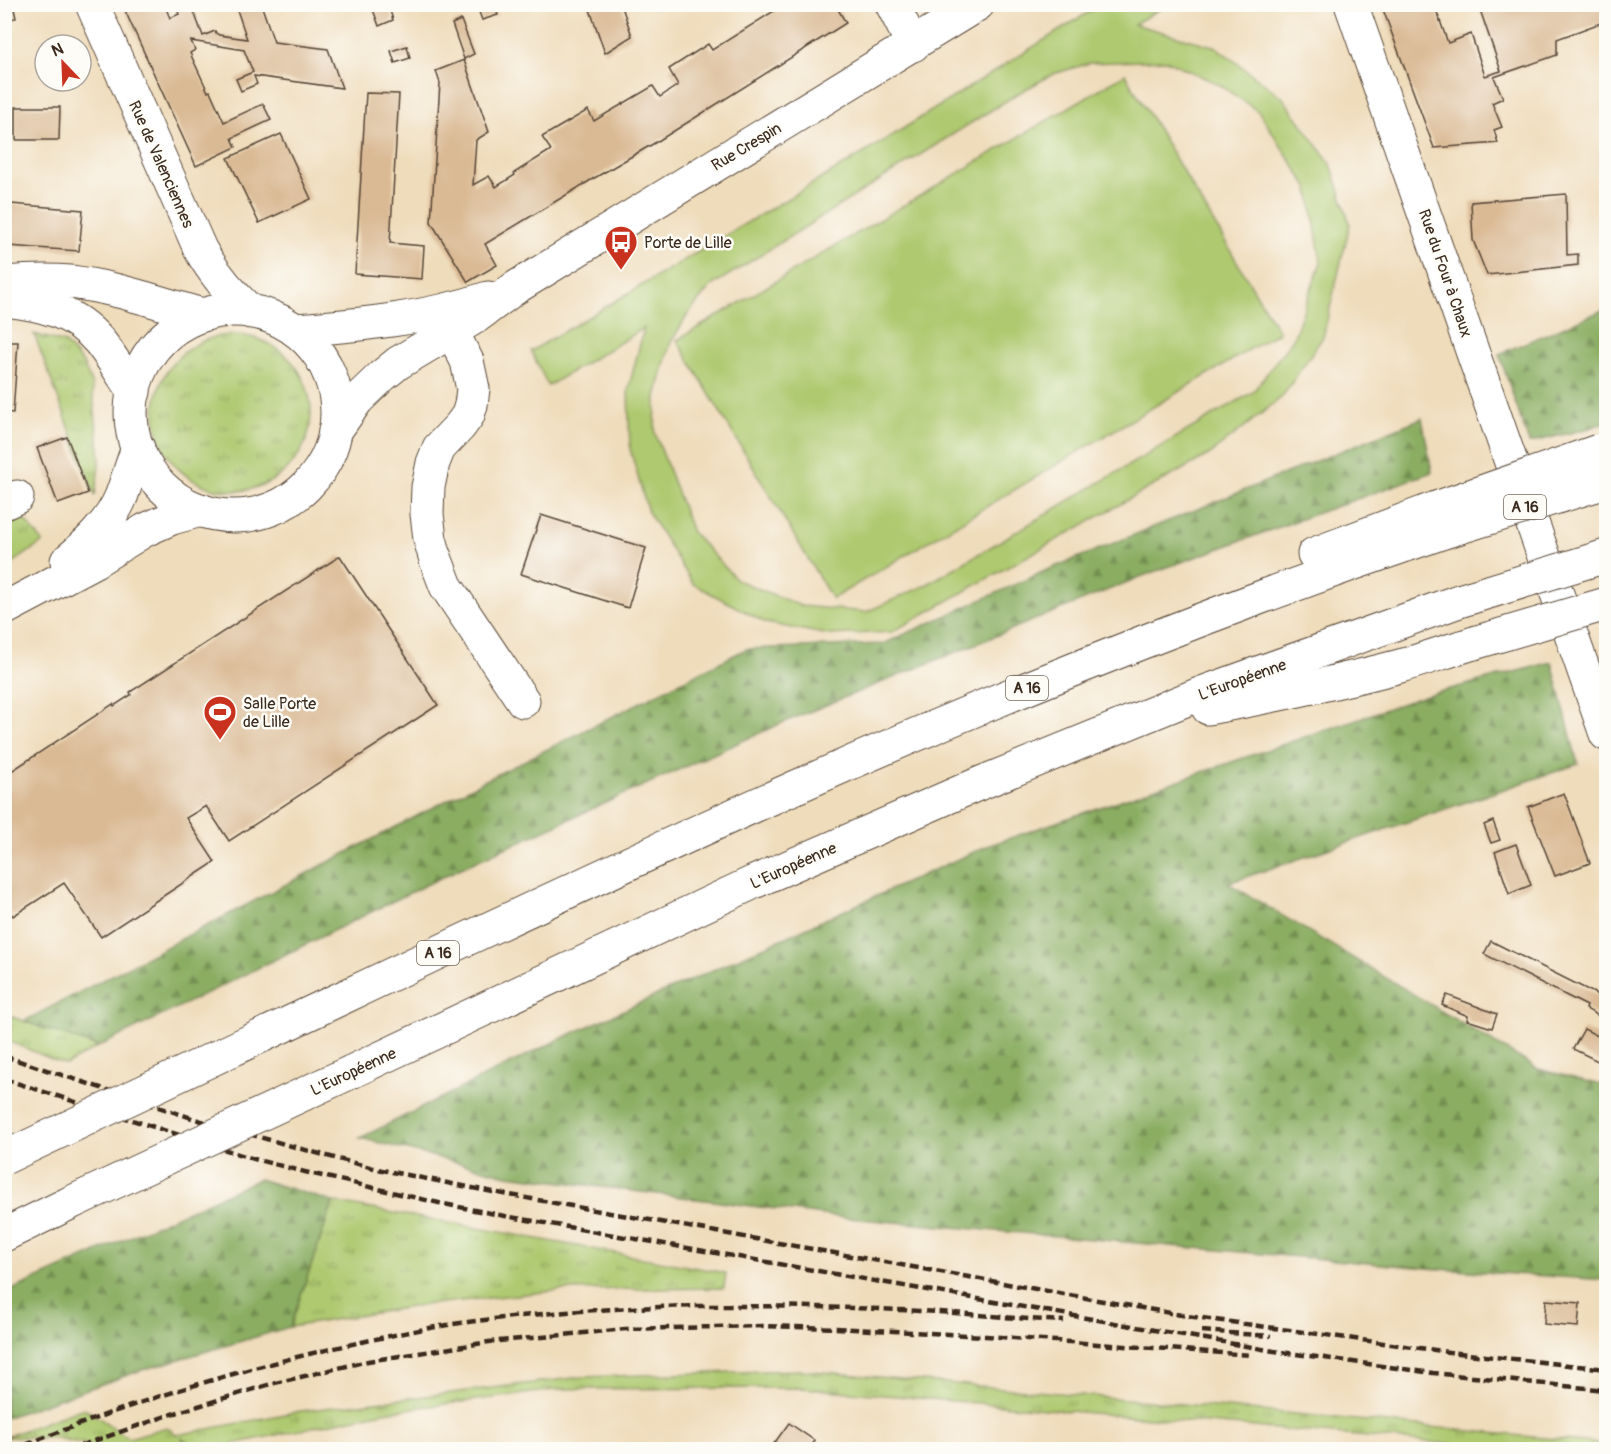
<svg xmlns="http://www.w3.org/2000/svg" width="1611" height="1454" font-family="Pangolin,sans-serif">
<style>
.grass{fill:url(#grass-tufts);stroke:#747a46;stroke-width:1.5}
.forest{fill:url(#forest-firs);stroke:#626c40;stroke-width:1.5}
.pitch{fill:#aec96f;stroke:#747a46;stroke-width:1.5;fill-rule:evenodd}
.building{fill:#daba94}
.lines{fill:none;stroke-linecap:round;stroke-linejoin:round}
.minor-casing{stroke:#564536;stroke-width:35}
.major-casing{stroke:#564536;stroke-width:35}
.highway-casing{stroke:#564536;stroke-width:35}
.minor{stroke:#fff;stroke-width:33}
.major{stroke:#fff;stroke-width:33}
.highway{stroke:#fff;stroke-width:33}
.rail{stroke:#3b2a1e;stroke-width:4.5;stroke-dasharray:9 4.5;stroke-linecap:butt}
.highway-bridge-casing{stroke:#564536;stroke-width:35;stroke-linecap:butt}
.highway-bridge{stroke:#fff;stroke-width:33}
.labels{text-anchor:middle;stroke-width:5;stroke-linejoin:round;paint-order:stroke}
.shield{fill:#fdfcf7;stroke:#75695f;stroke-width:1.5}
.shield-label{font-size:15px;font-weight:bold;fill:#3b2a1e}
.street-label{font-size:16px;fill:#3b2a1e;stroke:#fdfcf7}
.poi-label{font-size:16px;fill:#3b2a1e;stroke:#fdfcf7;text-anchor:start}
</style>
<defs>
<pattern id="grass-tufts" width="24" height="20" patternUnits="userSpaceOnUse" patternTransform="scale(1.5)"><rect width="24" height="20" fill="#aec96f"/><path d="M3 7l-1-3M5 7V3M7 7l1-3M15 17l-1-3M17 17v-4M19 17l1-3" fill="none" stroke="#8fa35b"/></pattern>
<pattern id="forest-firs" width="22" height="20" patternUnits="userSpaceOnUse" patternTransform="scale(1.5)"><rect width="22" height="20" fill="#8aad62"/><path d="M5 1l3.5 6h-7zM16 11l3.5 6h-7z" fill="#728d50"/></pattern>
</defs>
<rect width="100%" height="100%" fill="#fdfcf7"/>
<filter id="ink" filterUnits="userSpaceOnUse"><feTurbulence type="fractalNoise" baseFrequency=".0167" numOctaves="2"/><feDisplacementMap in="SourceGraphic" scale="12" xChannelSelector="R" yChannelSelector="G"/><feConvolveMatrix kernelMatrix="1 2 1 2 8 2 1 2 1" color-interpolation-filters="sRGB"/></filter>
<filter id="wash" filterUnits="userSpaceOnUse"><feTurbulence type="fractalNoise" baseFrequency=".008" numOctaves="4" result="noise"/><feDisplacementMap in="SourceGraphic" scale="24" xChannelSelector="R" yChannelSelector="G"/><feGaussianBlur stdDeviation="1.35" result="paint"/><feColorMatrix in="noise" values="0 0 0 0 0 0 0 0 0 0 0 0 0 0 0 0 0 1.4 0 .05"/><feComposite in="paint" operator="in"/></filter>
<g filter="url(#wash)">
<rect width="100%" height="100%" fill="#efdcbb"/>
<g class="grass">
<path d="M34 334 65 343 83 363 92 385 100 458 95 496Z"/>
<circle cx="233" cy="413" r="78"/>
<path d="M23 518 43 542 5 568V528Z"/>
<path d="M4 1014 98 1047 66 1065 5 1040Z"/>
<path d="M333 1202 726 1273 724 1288 562 1290 423 1305 290 1327Z"/>
<path d="M800 1370 1295 1414 1606 1444V1449H1508L803 1388 562 1389 384 1412 210 1449H201L181 1438 192 1449H108L57 1438 5 1437 84 1408 129 1438 167 1427 177 1435 301 1411 582 1377Z"/>
</g>
<g class="forest">
<path d="M1606 309V422L1590 428 1529 443 1499 354Z"/>
<path d="M1422 418 1432 472 1140 577 782 723 448 874 98 1047 24 1021 484 781 746 649 883 644 1045 571Z"/>
<path d="M1552 662 1578 764 1228 883 1538 1069 1606 1086V1280L1438 1269 847 1218 507 1175 360 1138 560 1039 987 846 1424 696Z"/>
<path d="M259 1179 333 1202 290 1327 142 1370 5 1418V1293Z"/>
</g>
<g class="pitch">
<path d="M1100 5H1167L1134 24 1216 47 1283 98 1331 164 1350 224 1323 337 1282 397 1210 454 892 632 830 635 766 623 693 584 648 512 630 449 628 391 644 328 548 386 531 351 866 152ZM1166 60 1220 85 1259 112 1309 189 1321 262 1293 339 1253 392 926 585 866 612 801 606 737 580 692 532 655 433 656 397 664 365 671 342 688 314 711 286 1017 94 1053 74 1090 63Z"/>
<path d="M1125 74 1279 332 832 599 677 340Z"/>
</g>
<g id="blocks">
<g class="building">
<path d="M4 4H13L16 18 4 20Z"/>
<path d="M122 4H164L170 18 179 14 175 4H191L203 36 215 31 216 33 219 35 247 39 235 4H261L274 42 328 49 342 88 254 76 257 84 241 91 236 79 253 72 244 50 191 41 195 50 190 53 208 92 210 91 224 122 263 104 271 120 232 138 236 147 196 166Z"/>
<path d="M371 4H388L393 20 379 26Z"/>
<path d="M476 4H494L498 15 482 20Z"/>
<path d="M588 4H621L632 36 605 53Z"/>
<path d="M785 4H835L846 23 658 141 591 180 485 244 497 265 468 282 431 222 440 83 436 71 464 60 489 132 476 140 473 185 489 176 496 187 515 175 514 173 551 150 542 137 559 127 588 110 594 121 653 86 660 97 678 85 669 69 708 44 712 50Z"/>
<path d="M1381 4H1434L1448 43 1471 34 1485 76 1501 71 1478 4H1606V21L1557 39V55L1494 77 1503 98 1492 103 1502 127 1494 130 1498 143 1434 148Z"/>
<path d="M461 20 474 54 464 59 452 24Z"/>
<path d="M407 46 410 58 395 63 391 51Z"/>
<path d="M366 93 399 94 390 243 424 246 422 279 355 274Z"/>
<path d="M16 107H60L59 140H16Z"/>
<path d="M281 134 311 199 259 223 228 158Z"/>
<path d="M1566 194 1567 255 1578 254V265L1487 275 1473 240 1471 202Z"/>
<path d="M11 204 83 210 79 251 8 246Z"/>
<path d="M4 342H18L13 413 4 412Z"/>
<path d="M67 437 88 493 58 504 37 448Z"/>
<path d="M541 515 646 548 628 608 521 574Z"/>
<path d="M340 556 438 705 229 841 206 806 186 818 215 862 101 937 64 883 13 916 4 903V776L113 704 114 706 131 695 130 692Z"/>
<path d="M1564 793 1590 863 1555 876 1528 807Z"/>
<path d="M1493 821 1500 840 1491 843 1484 825Z"/>
<path d="M1516 844 1531 885 1509 894 1495 852Z"/>
<path d="M1491 941 1606 999V1065L1573 1049 1584 1029 1598 1036 1606 1020 1586 1009 1587 1006 1484 954Z"/>
<path d="M1447 995 1497 1014 1492 1028 1467 1020 1468 1016 1442 1005Z"/>
<path d="M1546 1300 1580 1303 1578 1327 1544 1324Z"/>
<path d="M789 1423 815 1441 808 1449H770Z"/>
</g>
</g>
</g>
<g filter="url(#ink)">
<use href="#blocks" fill-opacity="0" stroke="#564536" stroke-width="1.5"/>
<g class="lines">
<g class="minor-casing">
<g id="minor">
<path d="M892 4 913 45"/>
<path d="M1351 4 1606 734"/>
<path d="M452 332 467 361 473 389 471 405 468 415 460 426 439 448 433 463 428 487 427 514 430 539 436 560 446 586 523 701"/>
<path d="M4 503 17 497"/>
</g>
</g>
<g class="major-casing">
<g id="major">
<path d="M92 4 200 249C214 274 230 293 251 312"/>
<path d="M4 283C26 281 48 280 70 282 115 287 159 303 202 315"/>
<path d="M4 300C42 304 74 311 100 342 112 357 122 375 134 392"/>
<circle cx="234" cy="413" r="103"/>
<path d="M295 330C359 325 426 319 488 298"/>
<path d="M335 431 357 400 382 376 398 363 477 316 515 288 978 4"/>
<path d="M67 561C89 543 110 523 121 497 127 481 132 464 138 448"/>
<path d="M4 609 95 561 145 530 172 518 201 510"/>
</g>
</g>
<g class="highway-casing">
<g id="highway">
<path d="M1314 554 1436 508"/>
<path d="M1208 708C1272 696 1336 683 1400 666 1425 659 1450 650 1474 643"/>
<path d="M257 1038C433 955 609 871 787 791 1002 695 1221 608 1444 532"/>
<path d="M351 1072 754 882 976 785 1202 693 1459 601"/>
<path d="M4 1235 70 1203"/>
</g>
</g>
<use href="#minor" class="minor"/>
<use href="#major" class="major"/>
<use href="#highway" class="highway"/>
<g class="rail">
<path d="M4 1056 195 1119 338 1159 382 1170 493 1192 1187 1316 1449 1352 1606 1369"/>
<path d="M4 1079 254 1159 305 1172 439 1203 505 1216 1274 1351 1433 1373 1606 1390"/>
<path d="M1202 1331 1271 1336"/>
<path d="M13 1450C126 1404 238 1369 357 1343 394 1335 430 1327 468 1322 546 1312 625 1307 704 1306 776 1306 848 1307 919 1311 968 1313 1016 1319 1064 1321"/>
<path d="M68 1450 172 1414 271 1384 368 1361 489 1342 626 1329 763 1326 836 1328 986 1336 1251 1355"/>
</g>
<g class="highway-bridge-casing">
<g id="highway-bridge">
<path d="M1436 508 1598 451"/>
<path d="M1444 532 1606 482"/>
<path d="M1459 601 1606 556"/>
<path d="M1474 643 1606 604"/>
<path d="M4 1158 257 1038"/>
<path d="M70 1203 351 1072"/>
</g>
</g>
<use href="#highway-bridge" class="highway-bridge"/>
</g>
</g>
<defs>
<g id="bus-pin" transform="scale(1.725)"><path d="M0 17L-7.5 6A9.5 9.5 0 1 1 7.5 6Z" fill="#c8321e" stroke="#fdfcf7"/><path d="M-5-6H5V4H4V6H2V4H-2V6H-4V4H-5ZM-3.5-4V0h7V-4ZM-3.5 1.2v1.5H-2V1.2ZM2 1.2v1.5H3.5V1.2Z" fill="#fff"/></g>
<g id="stadium-pin" transform="scale(1.725)"><path d="M0 17L-7.5 6A9.5 9.5 0 1 1 7.5 6Z" fill="#c8321e" stroke="#fdfcf7"/><path d="M0-5a6.5 5 0 1 0 0 10a6.5 5 0 1 0 0-10ZM-3.5-1.8h7v3.6h-7Z" fill="#fff"/></g>
</defs>
<g fill-rule="evenodd">
<use href="#bus-pin" x="621" y="242"/>
<use href="#stadium-pin" x="220" y="712"/>
</g>
<g class="labels">
<g class="shield">
<rect x="1504" y="495" width="42" height="24" rx="4.5"/>
<rect x="1006" y="676" width="42" height="24" rx="4.5"/>
<rect x="417" y="941" width="42" height="24" rx="4.5"/>
</g>
<g class="shield-label">
<text x="1525" y="512">A 16</text>
<text x="1027" y="693">A 16</text>
<text x="438" y="958">A 16</text>
</g>
<g class="street-label">
<text transform="translate(746 146) rotate(-31)" y="6">Rue Crespin</text>
<text transform="translate(162 164) rotate(66)" y="6">Rue de Valenciennes</text>
<text transform="translate(1446 273) rotate(71)" y="6">Rue du Four à Chaux</text>
<text transform="translate(1242 679) rotate(-20)" y="6">L'Européenne</text>
<text transform="translate(793 865) rotate(-24)" y="6">L'Européenne</text>
<text transform="translate(353 1071) rotate(-25)" y="6">L'Européenne</text>
</g>
<g class="poi-label">
<text x="644" y="248">Porte de Lille</text>
<text x="243" y="709">Salle Porte<tspan x="243" dy="18">de Lille</tspan></text>
</g>
</g>
<rect width="1611" height="1454" fill="none" stroke="#fdfcf7" stroke-width="24"/>
<g transform="translate(63 63) rotate(337)"><circle r="28" fill="#fdfcf7" stroke="#afa8a0" stroke-width="1.5"/>
<path d="M0-4.5L10 22L0 15L-10 22Z" fill="#c8321e"/>
<text y="-9" font-size="16" font-weight="bold" text-anchor="middle" fill="#3b2a1e">N</text>
</g>
</svg>
